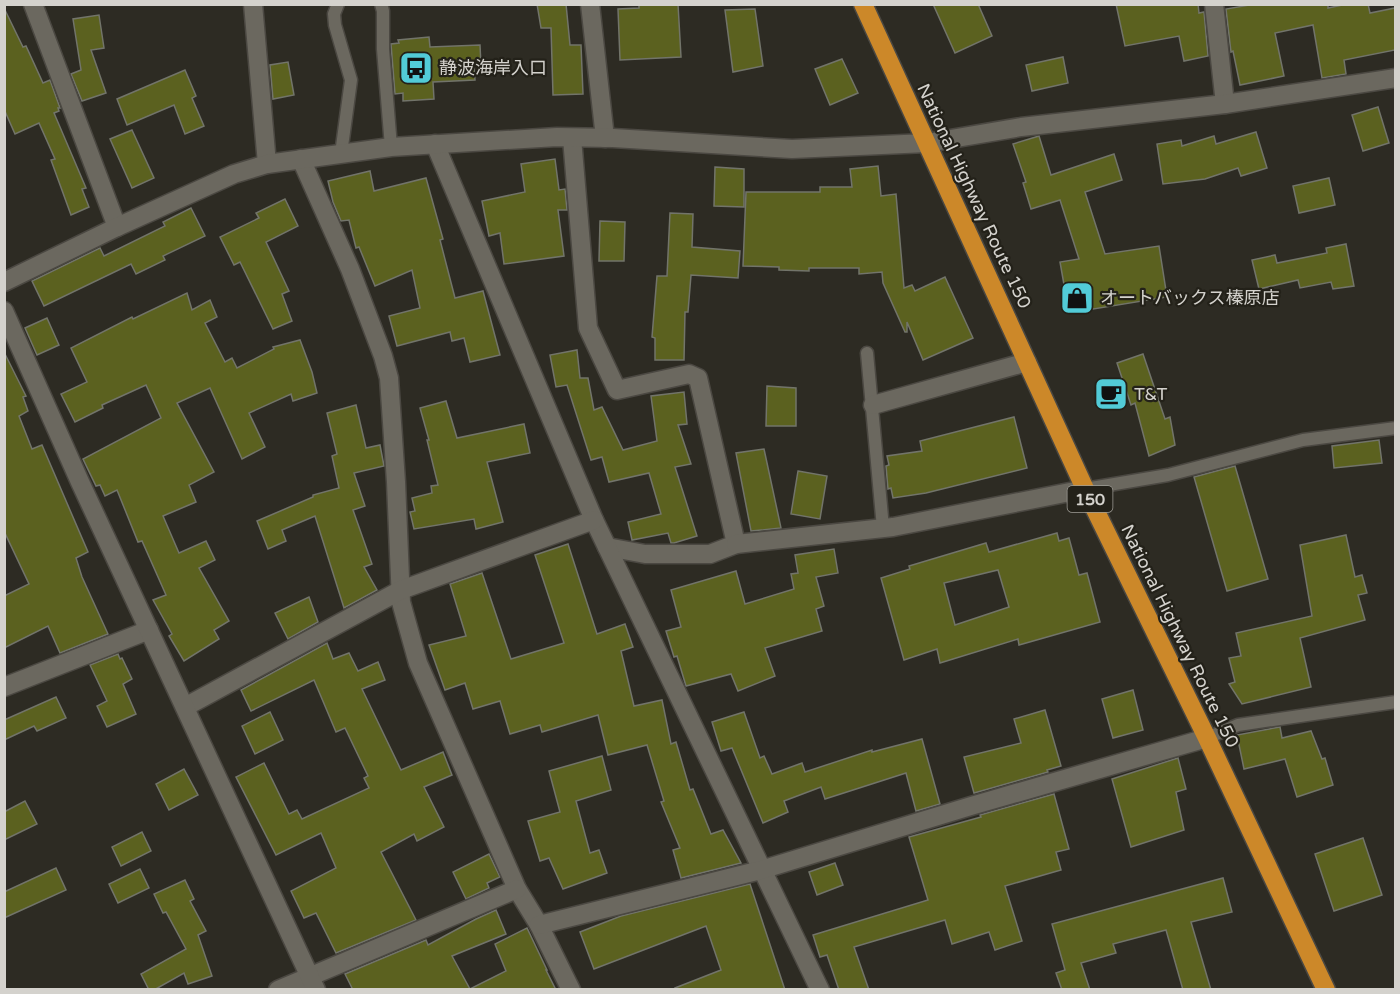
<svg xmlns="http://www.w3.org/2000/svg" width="1400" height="994" font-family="'Varela Round','Noto Sans JP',sans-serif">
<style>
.building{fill:#5b611f;stroke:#72746a;stroke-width:1.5;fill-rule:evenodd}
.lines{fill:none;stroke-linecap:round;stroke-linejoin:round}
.lane-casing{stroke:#4b4842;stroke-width:15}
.street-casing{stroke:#4b4842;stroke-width:21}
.secondary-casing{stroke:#4b4842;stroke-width:21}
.highway-casing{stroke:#4b4842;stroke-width:21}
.lane{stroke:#6b685f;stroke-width:12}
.street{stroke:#6b685f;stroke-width:18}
.secondary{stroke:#6b685f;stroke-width:18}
.highway{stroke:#cc8829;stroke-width:18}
.labels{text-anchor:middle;stroke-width:4.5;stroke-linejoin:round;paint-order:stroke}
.shield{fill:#232119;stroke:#9f9d97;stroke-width:1.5}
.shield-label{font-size:16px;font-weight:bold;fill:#d4d2cd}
.poi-label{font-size:18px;fill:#d4d2cd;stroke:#232119;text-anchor:start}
.street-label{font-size:18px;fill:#d4d2cd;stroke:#232119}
</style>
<rect width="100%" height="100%" fill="#2d2b23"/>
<g class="building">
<path d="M537 4H566L570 45H581L583 94 553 95 551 28H541Z"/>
<path d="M639 4H678L681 57 620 60 618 9 639 8Z"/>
<path d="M933 4H978L992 36 955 53Z"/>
<path d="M1116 4H1198L1199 13 1204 12 1208 56 1184 61 1179 36 1125 46Z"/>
<path d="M1255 4H1328V8L1347 4H1368L1370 13 1395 8V50L1344 60 1346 74 1322 78 1313 25 1275 33 1284 76 1240 85 1233 51 1231 52 1226 9Z"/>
<path d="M4 8 23 47 26 46 43 83 50 80 60 108H58L59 111 54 113 86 188 82 189 89 207 71 215 51 160 55 159 39 123 15 134 4 109Z"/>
<path d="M755 9 763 66 733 72 725 10Z"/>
<path d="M99 15 104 48 91 50 106 93 82 101 71 74 81 70 73 19Z"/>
<path d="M429 37 430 47 480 45 481 66H474L475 80 433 82 434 99 403 101V93L395 94 391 44 399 43 398 40Z"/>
<path d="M1063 57 1068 83 1032 91 1026 65Z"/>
<path d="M842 59 858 93 830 105 815 69Z"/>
<path d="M288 62 294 95 273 99 270 65Z"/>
<path d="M185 70 196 96 192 98 204 126 185 134 174 105 127 125 117 99Z"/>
<path d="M1378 107 1389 143 1363 151 1352 115Z"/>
<path d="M132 130 154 178 132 188 110 139Z"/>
<path d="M1256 132 1267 168 1241 176 1238 168 1205 179 1163 184 1157 144 1181 140 1182 146 1214 136 1216 144Z"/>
<path d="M1039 136 1051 175 1114 154 1122 180 1085 192 1105 254 1159 246 1167 297 1069 313 1060 262 1079 259 1060 200 1031 209 1023 183 1026 182 1013 144Z"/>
<path d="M555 159 559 190 565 189 567 210H558L564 256 504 264 500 233 489 236 482 201 525 192 521 164Z"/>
<path d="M878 166 881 196 896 194 904 288 912 285 915 291 945 277 973 338 923 360 907 322V332H905L883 283 882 272 859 274V268H809V271L779 270V267L743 266 746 192H820V187H852L850 169Z"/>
<path d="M715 167 744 169V207L714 206Z"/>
<path d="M370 171 374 191 426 178 443 239 440 240 455 298 483 291 500 355 470 362 464 338 452 341 450 332 397 346 389 316 420 308 412 270 375 286 359 247 356 248 349 220 341 221 333 202 328 181Z"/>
<path d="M1329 178 1335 205 1299 213 1293 186Z"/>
<path d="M285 199 298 226 266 242 289 291 282 294 292 321 273 329 240 262 234 265 220 237 259 218 256 213Z"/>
<path d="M191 208 205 236 163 256 165 260 136 274 131 264 44 306 32 281 100 248 104 256 165 226 163 222Z"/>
<path d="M670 213 693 214 692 247 740 251 738 278 691 275 688 312H685L684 360H655V338L652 337 657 276H667Z"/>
<path d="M600 221 625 222 624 261H599Z"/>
<path d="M1346 244 1354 286 1333 289 1331 282 1300 288 1298 280 1259 289 1252 260 1275 255 1277 263 1327 253 1326 248Z"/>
<path d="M187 293 192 310 210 300 217 317 205 323 225 362 232 358 237 368 274 349 273 347 300 340 312 372 317 393 293 401 291 394 249 413 265 447 242 459 210 388 177 403 214 472 189 485 196 502 163 516 179 553 206 541 215 560 199 568 229 621 214 630 219 639 184 661 169 636 172 634 153 600 166 595 142 541 138 542 117 490 105 496 100 485 96 486 83 459 161 418 146 385 102 405 103 408 75 422 61 394 87 382 71 348 132 317 133 319Z"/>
<path d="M47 318 59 345 37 355 25 328Z"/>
<path d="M577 350 580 378H588L594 410 602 407 623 450 657 441 651 396 684 392 687 424 678 425 691 464 675 467 697 536 674 543H671L668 533 632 540 628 522 661 514 649 473 609 482 602 457 591 460 567 385 556 387 550 355Z"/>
<path d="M5 354 26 396 23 397 28 411 19 416 32 449 42 445 88 552 76 558 82 577 108 634 60 653 48 626 4 648V596L29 584 4 531Z"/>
<path d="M1143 354 1165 419 1170 417 1175 445 1149 456 1135 403 1131 405 1117 363Z"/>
<path d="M767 386 796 388V426H766Z"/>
<path d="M446 401 457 438 524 424 530 453 487 462 503 522 476 529 474 519 414 529 410 512 415 511 412 498 432 493 431 486 438 485 427 440H429L420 408Z"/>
<path d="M356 405 366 448 380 445 384 466 354 473 365 506 353 510 372 564 364 567 377 590 344 608 315 516 282 530 286 541 268 549 257 521 313 497V495L339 488 332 456 337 454 327 413Z"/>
<path d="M1014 417 1027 468 926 493 893 498 891 488 888 489 886 466 889 465 887 456 922 451 920 441Z"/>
<path d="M1379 440 1382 463 1334 468 1332 446Z"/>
<path d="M764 449 781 528 751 531 736 453Z"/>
<path d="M1235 466 1268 579 1227 591 1194 477Z"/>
<path d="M798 471 827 476 820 519 791 514Z"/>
<path d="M1057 533 1059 541 1069 538 1079 575 1087 573 1100 622 1019 645 1018 639 940 663 937 649 904 660 881 578 910 569 909 566 986 543 989 552ZM998 570 1009 607 955 625 944 583Z"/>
<path d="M1346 535 1355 577 1362 575 1367 593 1358 595 1365 620 1300 638 1311 687 1242 704 1229 684 1235 682 1229 658 1241 656 1236 633 1312 616 1300 545Z"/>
<path d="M568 544 597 634 625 624 633 647 621 651 634 706 662 700 671 744 676 742 690 790 693 789 711 834 723 830 741 863 681 878 673 850 680 848 661 802 664 801 647 745 608 755 598 715 542 732 540 725 510 734 500 701 473 709 465 683 445 690 429 645 466 636 450 584 482 573 511 659 564 643 535 555Z"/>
<path d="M834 549 838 573 816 577 824 606 816 609 822 631 765 648 775 676 738 691 731 674 686 686 677 656 674 657 666 631 681 627 671 590 736 571 745 604 794 589 791 574 798 573 795 555Z"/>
<path d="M309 597 318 622 288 639 275 613Z"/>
<path d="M327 643 333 659 349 653 358 671 378 662 385 680 362 689 401 770 443 752 452 775 424 787 444 827 417 841 414 834 381 852 416 920 336 953 316 913 304 918 291 891 336 868 321 833 276 855 236 777 264 763 289 814 297 810 302 819 369 788 364 778 368 776 345 728 336 732 314 680 251 711 241 690Z"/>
<path d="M118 654 120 659 122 658 132 679 123 684 136 714 107 727 97 706 107 701 90 665Z"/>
<path d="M1133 690 1143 730 1113 738 1102 699Z"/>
<path d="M56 697 66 718 37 731 34 726 4 740V720Z"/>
<path d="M1045 710 1061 766 1047 770 1048 772 974 793 964 757 1021 743 1014 719Z"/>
<path d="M270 712 283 740 255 754 242 726Z"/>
<path d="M744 712 760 758 764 756 772 774 802 763 805 772 872 750V752L922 739 940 804 916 811 906 773 825 799 821 787 784 801 788 812 763 823 732 748 721 751 712 722Z"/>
<path d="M1280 727 1282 738 1311 731 1322 759 1325 758 1333 785 1297 797 1285 759 1244 769 1237 735Z"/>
<path d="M602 756 611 790 576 801 590 853 599 850 607 873 563 889 549 858 540 861 528 821 560 812 549 771Z"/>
<path d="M1178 758 1186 789 1176 792 1184 830 1131 847 1112 779Z"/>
<path d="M184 769 198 795 169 810 156 784Z"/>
<path d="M1054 794 1069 849 1056 852 1061 870 1005 886 1022 941 995 950 989 932 952 944 945 920 854 947 869 990H839L827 955 820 957 813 935 928 900 909 837 981 817 980 815Z"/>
<path d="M25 801 37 824 4 840V812Z"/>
<path d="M142 832 151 851 121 866 112 847Z"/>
<path d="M1363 838 1382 895 1334 911 1315 854Z"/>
<path d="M489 854 500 877 487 883 489 888 466 899 453 872Z"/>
<path d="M835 863 843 885 817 895 809 872Z"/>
<path d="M56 868 66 890 4 918V892Z"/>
<path d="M140 869 149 888 118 903 109 884Z"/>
<path d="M1223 878 1232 912 1191 922 1211 990H1183L1166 930 1113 944 1116 953 1081 963 1090 990H1062L1056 973 1065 970 1052 924Z"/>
<path d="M185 880 194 899 190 901 206 931 198 935 212 976 188 984 184 973 154 990H149L141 974 186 949 166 912 163 913 154 894Z"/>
<path d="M750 884 785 990H676L675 988 721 970 706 926 594 969 580 932 621 916Z"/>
<path d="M496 910 506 934 452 956 470 989 506 971 495 944 527 928 547 970H546L556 990H353L345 974 426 940 428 945 476 919Z"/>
</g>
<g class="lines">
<g class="lane-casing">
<g id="lane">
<path d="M338 4 334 14 335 25 351 80 341 154"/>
<path d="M381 4 383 11V49L391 147"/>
<path d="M867 353 883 528"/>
<path d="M1085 489 1168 475 1303 440 1396 428"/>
<path d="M1207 738 1238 725 1396 702"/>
</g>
</g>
<g class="street-casing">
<g id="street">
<path d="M33 4 117 227"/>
<path d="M253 4 267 164"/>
<path d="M590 4 605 138"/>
<path d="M1214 4 1225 104"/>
<path d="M572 138 588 328 617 390 689 374 698 378 736 544 710 554H645L607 547"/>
<path d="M435 144 594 520 820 990"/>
<path d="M301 159 350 269 383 356 389 378 396 482 401 602 418 663 517 889 539 925 571 990"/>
<path d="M873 405 1027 362"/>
<path d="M736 544 893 527 1085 489"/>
<path d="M4 687 149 630"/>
<path d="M185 707 401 590 594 520"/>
<path d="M539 925 761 870 971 806 1207 738"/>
<path d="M278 990 517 889"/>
</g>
</g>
<g class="secondary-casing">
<g id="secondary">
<path d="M4 282 117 227 234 174 267 164 391 147 557 137 613 138 792 149 927 143 1021 127 1225 104 1396 78"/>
<path d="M4 311 80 482 316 990"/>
</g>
</g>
<g class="highway-casing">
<path id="highway" d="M863 4 1085 489 1207 738 1326 990"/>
</g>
<use href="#lane" class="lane"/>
<use href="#street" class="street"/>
<use href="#secondary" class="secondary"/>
<use href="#highway" class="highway"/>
</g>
<defs>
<g id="bus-square" transform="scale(1.725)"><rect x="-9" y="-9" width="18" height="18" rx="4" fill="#52cbd7" stroke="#232119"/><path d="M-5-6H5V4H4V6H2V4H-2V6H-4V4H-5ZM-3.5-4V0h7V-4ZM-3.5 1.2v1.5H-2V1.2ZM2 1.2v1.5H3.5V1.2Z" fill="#111"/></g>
<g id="shop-square" transform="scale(1.725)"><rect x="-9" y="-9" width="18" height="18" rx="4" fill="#52cbd7" stroke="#232119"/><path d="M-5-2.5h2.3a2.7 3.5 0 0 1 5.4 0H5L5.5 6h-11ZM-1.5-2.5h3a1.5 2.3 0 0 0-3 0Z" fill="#111"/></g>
<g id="cafe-square" transform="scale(1.725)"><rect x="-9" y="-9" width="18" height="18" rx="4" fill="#52cbd7" stroke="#232119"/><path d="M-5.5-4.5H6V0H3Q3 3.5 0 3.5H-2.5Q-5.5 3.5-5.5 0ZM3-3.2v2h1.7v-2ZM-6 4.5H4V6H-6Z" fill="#111"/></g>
</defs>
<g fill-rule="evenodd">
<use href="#bus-square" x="416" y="68"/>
<use href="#shop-square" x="1077" y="298"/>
<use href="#cafe-square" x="1111" y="394"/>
</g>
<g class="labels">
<rect class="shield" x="1067.5" y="486" width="45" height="26" rx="4.5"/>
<g class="shield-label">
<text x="1090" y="505">150</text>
</g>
<g class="poi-label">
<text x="439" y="74">静波海岸入口</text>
<text x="1100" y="304">オートバックス榛原店</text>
<text x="1134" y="400">T&amp;T</text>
</g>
<g class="street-label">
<text transform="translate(974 196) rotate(65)" y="6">National Highway Route 150</text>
<text transform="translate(1180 636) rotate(64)" y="6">National Highway Route 150</text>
</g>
</g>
<rect width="1400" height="994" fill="none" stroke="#d4d2cd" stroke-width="12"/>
</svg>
